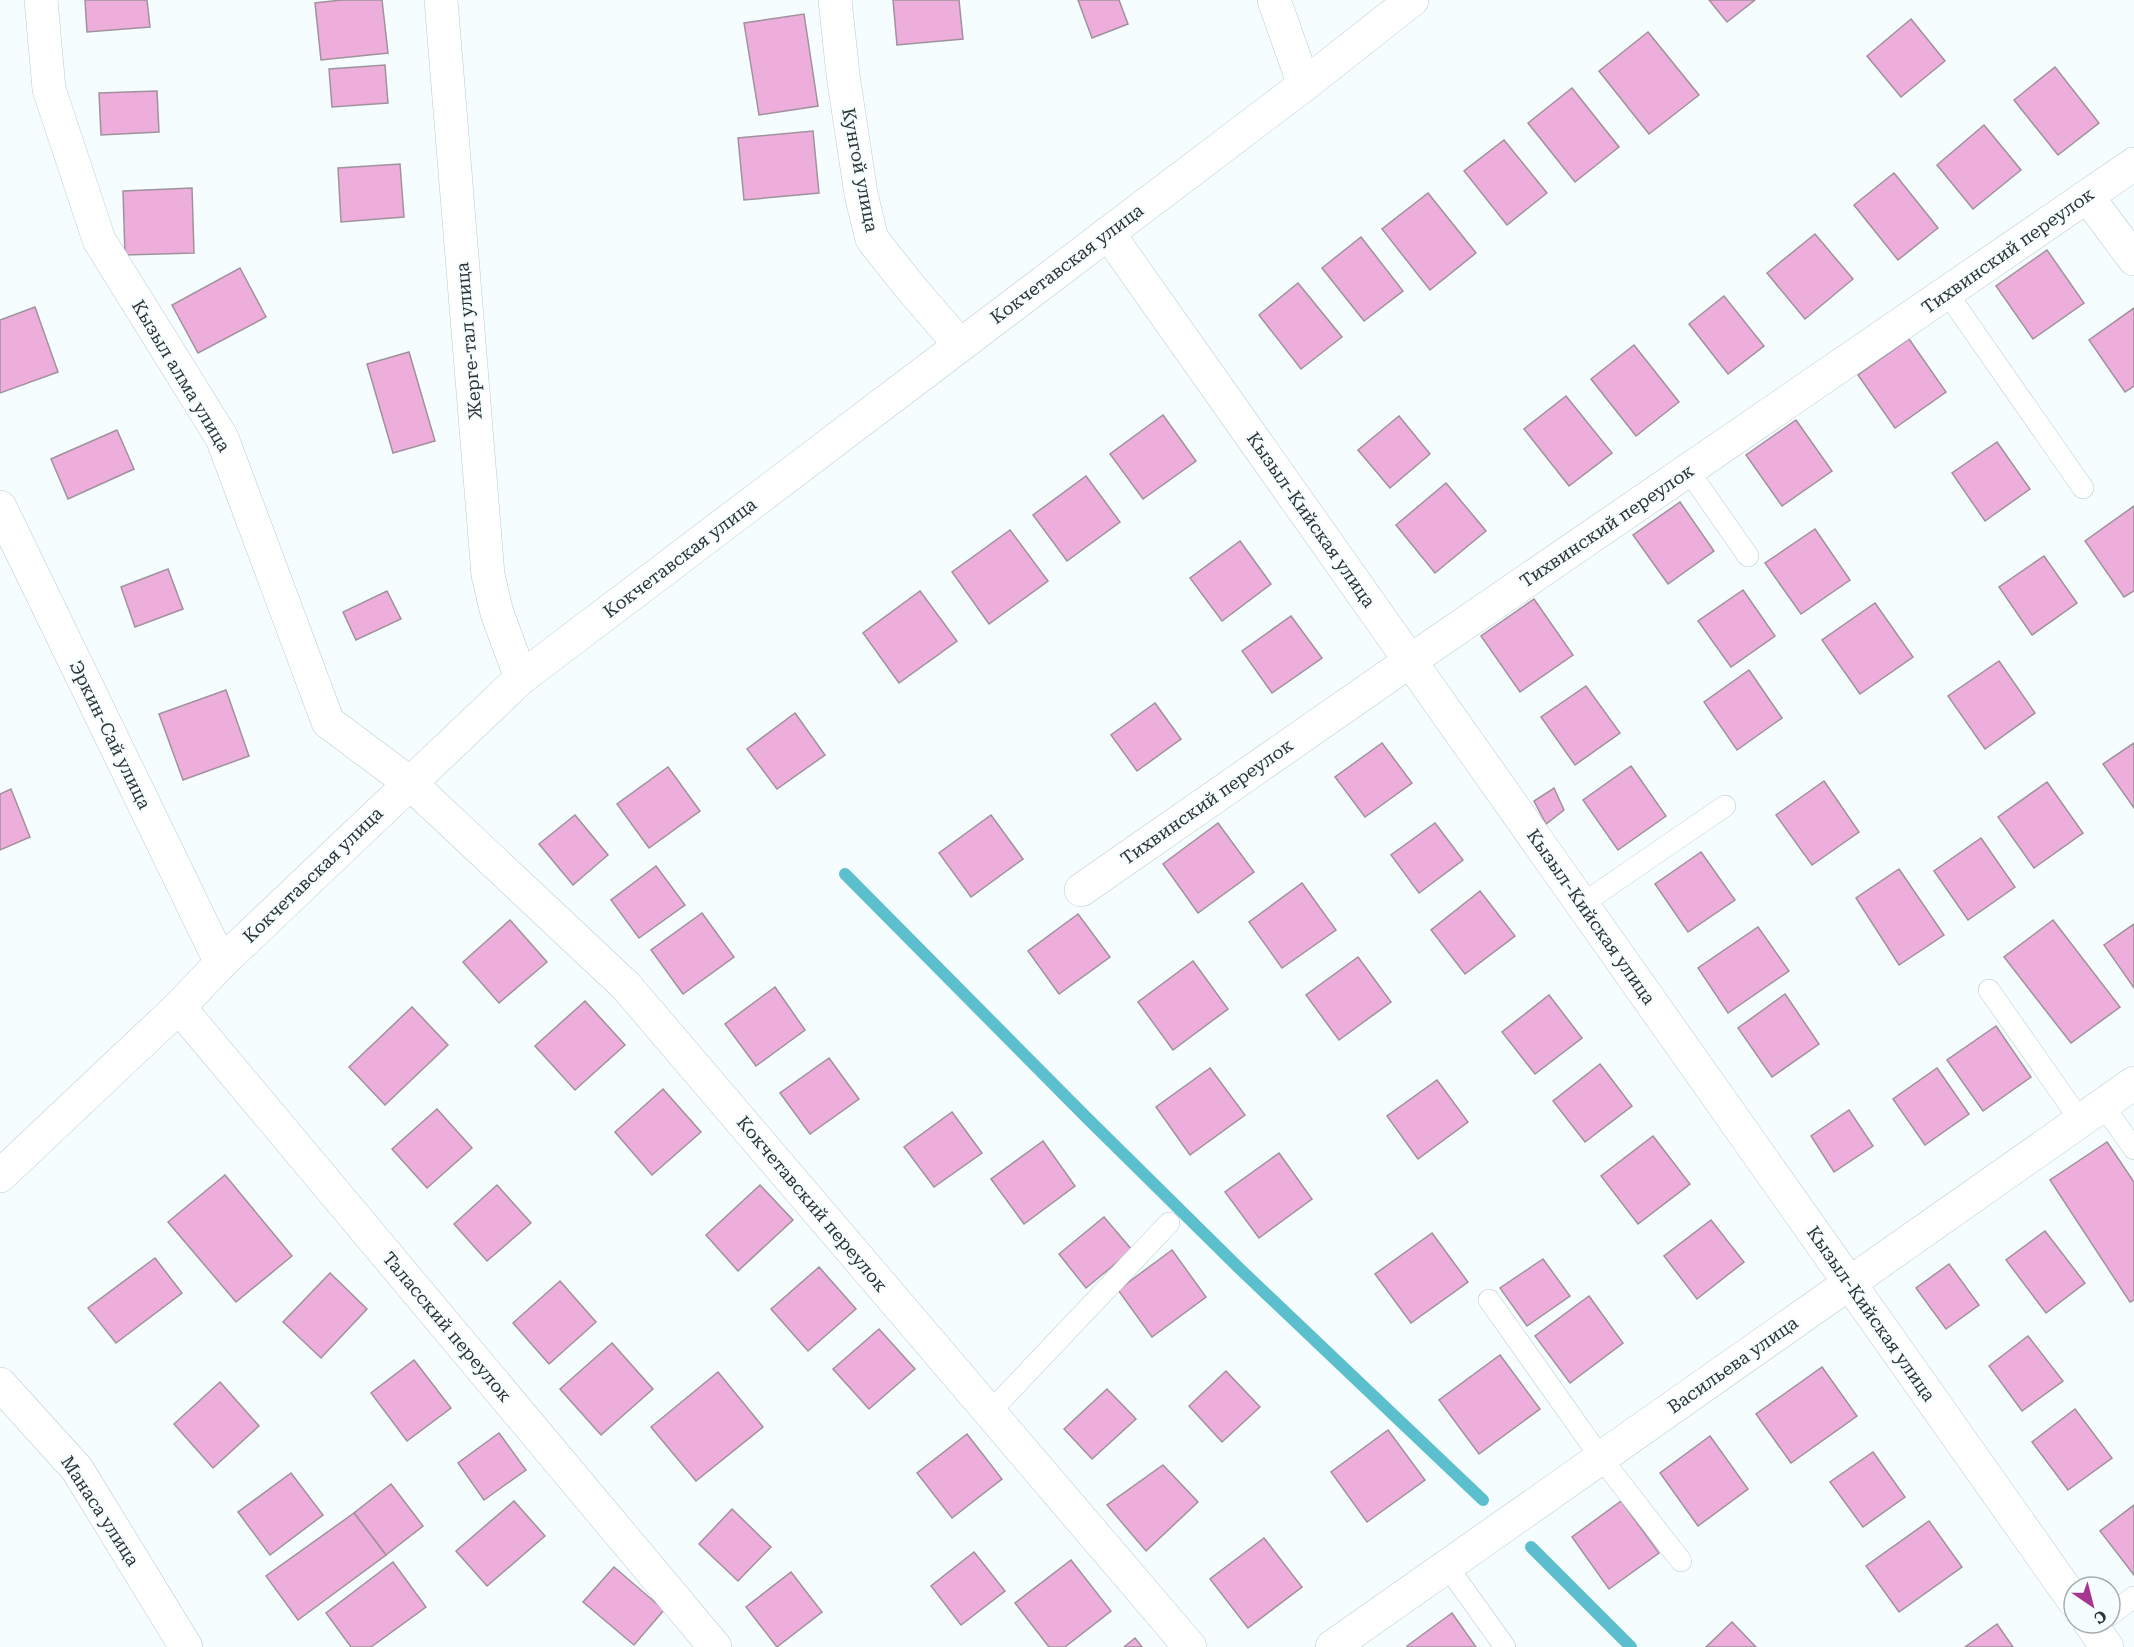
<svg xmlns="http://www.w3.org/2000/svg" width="2134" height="1647" font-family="'Roboto Serif',serif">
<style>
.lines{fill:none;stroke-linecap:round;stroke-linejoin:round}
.stream{stroke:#5cbfce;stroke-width:12}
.building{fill:#edaedc;stroke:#a0929c;stroke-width:1.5}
.service-casing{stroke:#b9cccf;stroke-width:22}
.minor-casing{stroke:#b9cccf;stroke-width:34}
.tertiary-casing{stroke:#b9cccf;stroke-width:34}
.service{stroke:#fff;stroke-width:21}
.minor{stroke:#fff;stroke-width:33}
.tertiary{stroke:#fff;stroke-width:33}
.labels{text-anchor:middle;stroke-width:4.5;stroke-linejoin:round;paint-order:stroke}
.street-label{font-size:18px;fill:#2d3436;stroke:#f5fdfe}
</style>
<rect width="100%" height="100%" fill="#f5fdfe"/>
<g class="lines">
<g class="stream">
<path d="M845 874 1086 1117 1241 1270 1483 1500"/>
<path d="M1531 1547 1631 1647"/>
</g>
</g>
<g class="building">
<path d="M85 0H147L150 27 87 32Z"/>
<path d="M341 0H382L388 53 321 60 315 3Z"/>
<path d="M893 0H959L963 39 897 45Z"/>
<path d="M1078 0H1119L1128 24 1092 38Z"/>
<path d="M1709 0H1755L1727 22Z"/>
<path d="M804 14 818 106 759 115 744 23Z"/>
<path d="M1911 19 1945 61 1901 97 1867 56Z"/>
<path d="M1648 32 1699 95 1649 134 1599 71Z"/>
<path d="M385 65 388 103 332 107 329 69Z"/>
<path d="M2055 67 2099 123 2058 155 2014 100Z"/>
<path d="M1572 88 1619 147 1575 182 1528 123Z"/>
<path d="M157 91 159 132 101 135 99 93Z"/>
<path d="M1984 125 2021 170 1973 209 1937 165Z"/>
<path d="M813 131 819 193 744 200 738 138Z"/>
<path d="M1504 140 1547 193 1507 225 1464 171Z"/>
<path d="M400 164 404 217 341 222 338 168Z"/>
<path d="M1894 173 1938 228 1898 260 1854 205Z"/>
<path d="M192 188 194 253 125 255 123 191Z"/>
<path d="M1428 193 1476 253 1430 290 1382 229Z"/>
<path d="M1815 234 1853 279 1805 319 1767 273Z"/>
<path d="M1361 237 1403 291 1364 321 1322 268Z"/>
<path d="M2047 250 2084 303 2033 339 1996 286Z"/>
<path d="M240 268 266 317 198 353 172 305Z"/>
<path d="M1298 283 1342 337 1301 369 1259 315Z"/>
<path d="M1724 296 1764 346 1728 374 1689 324Z"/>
<path d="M35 307 58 372 0 393V320Z"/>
<path d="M2134 308V386L2125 392 2089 340Z"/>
<path d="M1909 339 1946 392 1895 428 1858 375Z"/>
<path d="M1634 345 1679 402 1636 436 1591 379Z"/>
<path d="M409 352 435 441 393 453 367 364Z"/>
<path d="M1566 396 1612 453 1569 486 1524 429Z"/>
<path d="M1163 415 1196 461 1143 499 1110 454Z"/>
<path d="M1399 416 1430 454 1390 488 1358 450Z"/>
<path d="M1796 420 1832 471 1782 506 1746 455Z"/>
<path d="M117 430 134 469 68 499 51 459Z"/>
<path d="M1997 442 2030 489 1985 521 1952 473Z"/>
<path d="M1086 476 1120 522 1067 561 1033 515Z"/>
<path d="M1446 483 1486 531 1435 573 1396 525Z"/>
<path d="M1680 502 1714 551 1668 584 1633 535Z"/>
<path d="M2134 506V591L2124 597 2085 541Z"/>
<path d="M1815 529 1850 580 1801 614 1765 563Z"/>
<path d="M1010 530 1048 581 989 624 952 572Z"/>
<path d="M1240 541 1271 584 1222 621 1190 578Z"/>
<path d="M2044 556 2077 603 2032 635 1999 587Z"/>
<path d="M168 569 183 609 135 627 121 587Z"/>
<path d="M1743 590 1775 636 1731 667 1698 621Z"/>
<path d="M387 591 401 619 356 640 343 612Z"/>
<path d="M920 591 957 641 899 683 863 633Z"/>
<path d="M1534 599 1573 655 1520 692 1481 636Z"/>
<path d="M1875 603 1913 657 1860 694 1822 640Z"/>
<path d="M1291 616 1322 658 1272 693 1242 651Z"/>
<path d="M1999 661 2035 713 1985 749 1948 696Z"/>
<path d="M1749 670 1782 718 1737 750 1704 702Z"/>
<path d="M1586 686 1620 733 1575 765 1541 717Z"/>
<path d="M226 690 249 756 183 780 159 714Z"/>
<path d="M1155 703 1181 739 1137 771 1111 735Z"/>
<path d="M795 713 825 755 777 789 747 749Z"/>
<path d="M1382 743 1412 783 1365 817 1335 777Z"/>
<path d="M2134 743V808L2103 764Z"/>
<path d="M1631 766 1666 816 1618 850 1583 800Z"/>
<path d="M668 767 700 811 649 848 617 804Z"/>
<path d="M1824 781 1859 832 1812 865 1776 815Z"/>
<path d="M2047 782 2083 833 2034 868 1998 817Z"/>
<path d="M1554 788 1564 810 1546 824 1534 801Z"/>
<path d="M11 789 30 837 0 850V794Z"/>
<path d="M575 815 608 855 573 885 539 844Z"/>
<path d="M991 815 1023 859 971 897 939 853Z"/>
<path d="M1218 823 1254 872 1198 913 1163 864Z"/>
<path d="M1435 823 1463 860 1419 893 1391 855Z"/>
<path d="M1981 838 2015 887 1968 920 1934 871Z"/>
<path d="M1701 852 1735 900 1688 932 1655 884Z"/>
<path d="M656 866 685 905 639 938 611 900Z"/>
<path d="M1899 869 1944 935 1899 965 1856 898Z"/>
<path d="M1302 883 1336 930 1282 968 1249 922Z"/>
<path d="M1480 891 1515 936 1465 974 1431 930Z"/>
<path d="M702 913 734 957 683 994 651 950Z"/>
<path d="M1078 914 1110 957 1059 994 1028 951Z"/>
<path d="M510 920 547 962 499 1003 463 962Z"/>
<path d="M2053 920 2120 1007 2071 1043 2004 957Z"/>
<path d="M2134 924V988L2104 945Z"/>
<path d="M1758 927 1789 971 1728 1013 1698 968Z"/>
<path d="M1358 957 1391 1002 1339 1040 1306 995Z"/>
<path d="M1193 961 1228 1009 1173 1050 1138 1002Z"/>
<path d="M775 987 805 1030 756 1066 725 1024Z"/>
<path d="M1785 994 1819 1044 1772 1077 1738 1028Z"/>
<path d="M1549 995 1582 1038 1535 1074 1502 1032Z"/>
<path d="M585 1001 625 1045 575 1090 535 1046Z"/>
<path d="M412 1007 448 1045 385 1105 349 1067Z"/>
<path d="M1996 1026 2031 1077 1983 1111 1947 1060Z"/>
<path d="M829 1058 859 1099 810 1134 780 1093Z"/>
<path d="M1600 1064 1632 1106 1585 1142 1553 1101Z"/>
<path d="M1210 1068 1245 1115 1190 1155 1156 1107Z"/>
<path d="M1937 1068 1969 1114 1925 1145 1893 1099Z"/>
<path d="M1437 1080 1468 1122 1418 1159 1387 1116Z"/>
<path d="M663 1089 701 1132 652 1175 615 1132Z"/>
<path d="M437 1109 472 1148 427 1188 392 1149Z"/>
<path d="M1849 1110 1873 1146 1834 1172 1811 1136Z"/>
<path d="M952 1112 982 1153 934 1187 904 1147Z"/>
<path d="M1653 1136 1690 1184 1638 1224 1601 1176Z"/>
<path d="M1043 1141 1075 1186 1024 1224 991 1179Z"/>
<path d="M2107 1142 2134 1182V1300L2130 1302 2050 1180Z"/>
<path d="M1279 1153 1312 1199 1259 1238 1225 1192Z"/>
<path d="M225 1175 292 1256 236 1302 168 1222Z"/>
<path d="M497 1185 531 1223 487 1261 454 1224Z"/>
<path d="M760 1185 793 1220 738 1271 706 1235Z"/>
<path d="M1104 1217 1132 1250 1086 1288 1059 1254Z"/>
<path d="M1711 1220 1744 1262 1697 1299 1664 1256Z"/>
<path d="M2045 1231 2085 1283 2046 1313 2006 1260Z"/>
<path d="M1432 1233 1468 1282 1411 1323 1375 1274Z"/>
<path d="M1172 1250 1206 1297 1152 1337 1118 1290Z"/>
<path d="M155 1258 182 1293 116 1343 88 1308Z"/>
<path d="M1543 1259 1570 1296 1527 1326 1500 1288Z"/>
<path d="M1949 1264 1979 1305 1946 1329 1916 1288Z"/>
<path d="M819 1267 856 1309 808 1351 771 1309Z"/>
<path d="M330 1273 367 1309 321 1358 283 1322Z"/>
<path d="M560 1281 596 1322 549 1364 513 1323Z"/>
<path d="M1589 1296 1623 1343 1570 1383 1535 1336Z"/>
<path d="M879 1329 915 1369 869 1409 833 1369Z"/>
<path d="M2028 1336 2063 1381 2022 1411 1989 1366Z"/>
<path d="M612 1343 653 1389 601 1435 560 1389Z"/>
<path d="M1500 1355 1540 1409 1479 1454 1439 1400Z"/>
<path d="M414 1360 451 1408 407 1441 371 1393Z"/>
<path d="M1822 1367 1857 1416 1791 1463 1756 1414Z"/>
<path d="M1226 1371 1260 1407 1222 1442 1189 1406Z"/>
<path d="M718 1372 763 1427 696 1481 651 1427Z"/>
<path d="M220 1382 259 1426 213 1468 174 1424Z"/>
<path d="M1107 1389 1136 1419 1092 1459 1064 1429Z"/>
<path d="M2075 1409 2112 1458 2068 1490 2032 1442Z"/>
<path d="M1388 1430 1425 1480 1367 1522 1331 1472Z"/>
<path d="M499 1433 526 1470 484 1500 458 1463Z"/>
<path d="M967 1434 1002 1479 952 1518 917 1473Z"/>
<path d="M1710 1436 1748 1489 1698 1526 1660 1473Z"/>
<path d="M1873 1452 1905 1497 1863 1527 1830 1482Z"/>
<path d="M1163 1465 1198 1502 1146 1551 1107 1505Z"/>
<path d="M291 1473 323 1515 270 1555 238 1512Z"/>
<path d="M391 1484 423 1526 386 1555 354 1513Z"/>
<path d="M514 1501 545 1536 487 1586 456 1551Z"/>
<path d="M1621 1501 1659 1553 1609 1589 1572 1537Z"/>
<path d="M2134 1505V1575L2100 1531Z"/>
<path d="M732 1509 771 1547 738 1581 699 1544Z"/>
<path d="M354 1513 386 1555 298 1620 266 1576Z"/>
<path d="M1929 1521 1962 1567 1899 1612 1866 1566Z"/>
<path d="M1264 1538 1302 1587 1248 1628 1210 1579Z"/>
<path d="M974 1552 1005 1591 961 1625 931 1586Z"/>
<path d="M1071 1560 1111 1611 1065 1647H1049L1015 1603Z"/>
<path d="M393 1562 426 1607 371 1647H351L326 1613Z"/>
<path d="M614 1567 664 1610 634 1645 583 1602Z"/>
<path d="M791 1572 822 1612 777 1647 746 1607Z"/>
<path d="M1452 1613 1476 1647H1408L1407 1646Z"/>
<path d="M1732 1622 1756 1647H1706Z"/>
<path d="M1997 1624 2013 1647H1965Z"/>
<path d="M1135 1638 1142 1647H1124Z"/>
</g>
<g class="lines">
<g class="service-casing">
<g id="service">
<path d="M1947 293 2083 488"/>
<path d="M1688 470 1748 556"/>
<path d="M1582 904 1725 806"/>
<path d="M1989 990 2080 1120"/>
<path d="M2103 1105 2134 1149"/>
<path d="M1489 1300 1601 1458 1681 1561"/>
<path d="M990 1412 1169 1223"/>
<path d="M1447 1566 1505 1647"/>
<path d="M2110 1615 2134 1597"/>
</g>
</g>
<g class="minor-casing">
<g id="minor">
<path d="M41 0 49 89 99 240 222 438 328 722 410 783 626 986 1190 1647"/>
<path d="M441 0 488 575 497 613 521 678"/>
<path d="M835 0 843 75 861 194 872 239 910 287 960 345"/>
<path d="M1274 0 1304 85"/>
<path d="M2087 196 2134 259"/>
<path d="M1108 233 2074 1601"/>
<path d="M0 507 221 963"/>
<path d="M1081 890 1410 661 2134 164"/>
<path d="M179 1007 715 1647"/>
<path d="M0 1176 179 1007 221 963 521 678 1304 85 1412 0"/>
<path d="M2090 1623 2107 1647"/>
<path d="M1332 1647 2134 1083"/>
</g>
</g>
<g class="tertiary-casing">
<path id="tertiary" d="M0 1384 77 1469 186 1647"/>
</g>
<use href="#service" class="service"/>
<use href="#minor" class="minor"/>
<use href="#tertiary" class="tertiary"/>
</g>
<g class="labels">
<g class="street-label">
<text transform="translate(860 170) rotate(79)" y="6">Кунгой улица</text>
<text transform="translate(2008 251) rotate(-35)" y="6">Тихвинский переулок</text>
<text transform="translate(1067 264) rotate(-37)" y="6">Кокчетавская улица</text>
<text transform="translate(469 341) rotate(-95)" y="6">Жерге-тал улица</text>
<text transform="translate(181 376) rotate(59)" y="6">Кызыл алма улица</text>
<text transform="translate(1311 520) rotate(55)" y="6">Кызыл-Кийская улица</text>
<text transform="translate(1607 526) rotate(-34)" y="6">Тихвинский переулок</text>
<text transform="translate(680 558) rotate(-37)" y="6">Кокчетавская улица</text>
<text transform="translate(110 735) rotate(64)" y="6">Эркин-Сай улица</text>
<text transform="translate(1207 802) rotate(-35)" y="6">Тихвинский переулок</text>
<text transform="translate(313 875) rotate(-44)" y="6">Кокчетавская улица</text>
<text transform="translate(1591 917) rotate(55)" y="6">Кызыл-Кийская улица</text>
<text transform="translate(812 1204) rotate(50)" y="6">Кокчетавский переулок</text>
<text transform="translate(1871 1314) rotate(55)" y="6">Кызыл-Кийская улица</text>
<text transform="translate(447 1327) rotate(50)" y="6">Таласский переулок</text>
<text transform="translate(1733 1365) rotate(-35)" y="6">Васильева улица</text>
<text transform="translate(100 1511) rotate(57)" y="6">Манаса улица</text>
</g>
</g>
<g transform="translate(2092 1605) rotate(145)"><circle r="28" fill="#f5fdfe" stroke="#a5adae" stroke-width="1.5"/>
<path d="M0-4.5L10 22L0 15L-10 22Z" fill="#a73691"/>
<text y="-9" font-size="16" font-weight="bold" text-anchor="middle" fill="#2d3436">С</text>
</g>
</svg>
